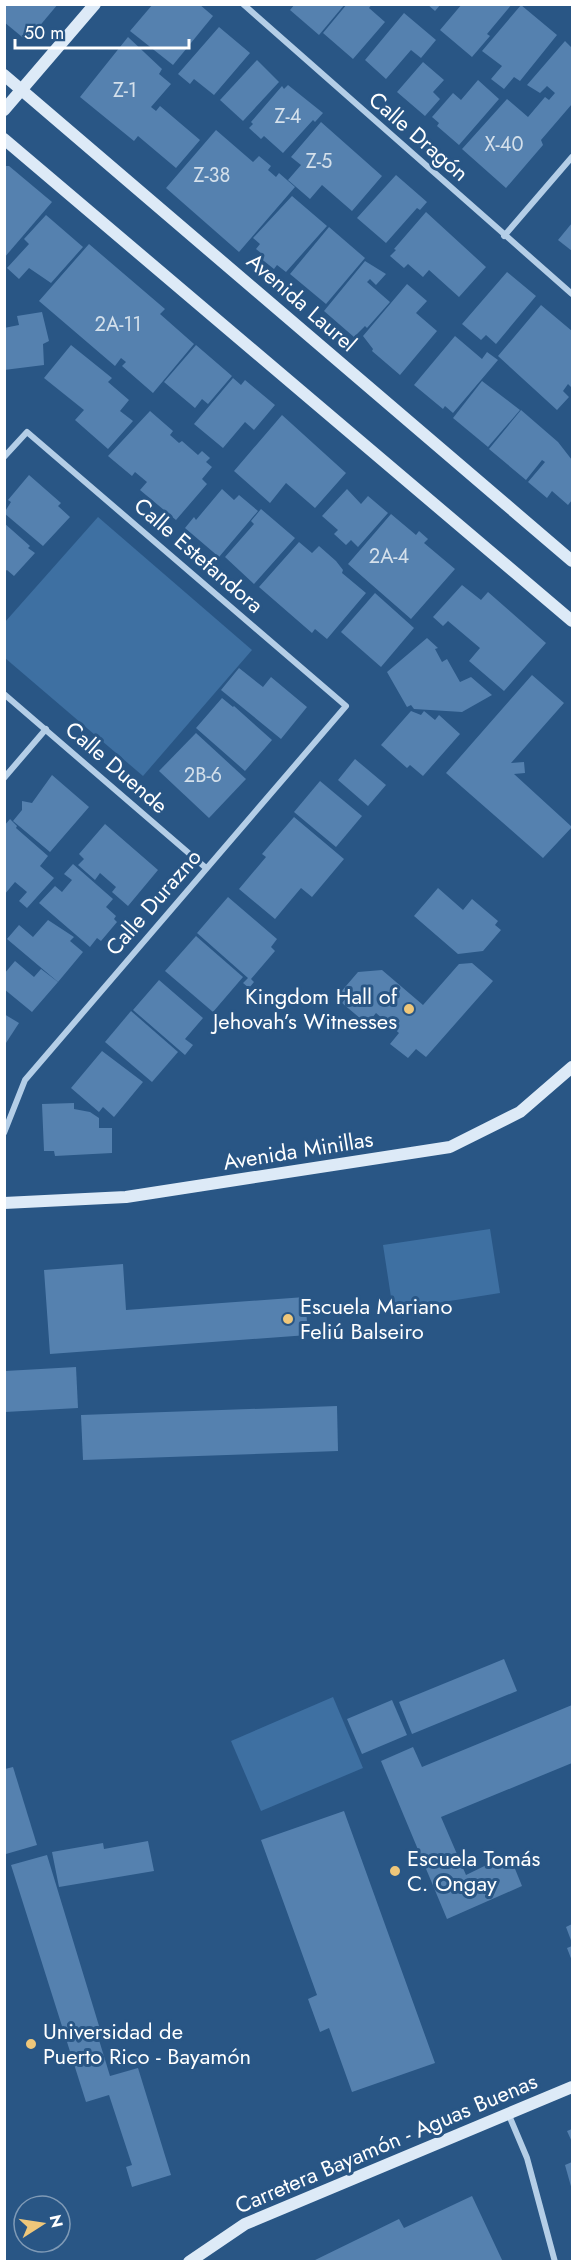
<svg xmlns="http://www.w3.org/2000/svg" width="577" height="2266" font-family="Jost,sans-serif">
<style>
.green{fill:#3e70a2}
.building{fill:#5581af}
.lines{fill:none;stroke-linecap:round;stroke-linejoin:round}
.street{stroke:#b4cee7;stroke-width:6}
.secondary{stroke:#ddeaf7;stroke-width:12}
.poi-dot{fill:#efc77a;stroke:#295685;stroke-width:2}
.labels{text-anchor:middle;stroke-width:6;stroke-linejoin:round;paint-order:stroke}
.number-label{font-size:20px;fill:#d4e0eb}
.street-label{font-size:22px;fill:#fff;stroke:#295685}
.poi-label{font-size:22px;fill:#fff;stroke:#295685;text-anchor:start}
</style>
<rect width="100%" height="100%" fill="#295685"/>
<g class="green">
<path d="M98 517 252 650 143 776 5 658V622Z"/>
<path d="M490 1229 500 1293 393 1310 383 1245Z"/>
<path d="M333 1697 363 1768 261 1811 231 1741Z"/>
</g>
<g class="building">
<path d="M4 4H58L27 41 4 22Z"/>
<path d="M153 4H199L213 16 173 65 130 31Z"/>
<path d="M295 4H345L319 35 290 10Z"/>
<path d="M347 4H372L369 8 385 22 353 59 323 33Z"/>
<path d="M427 4H441L435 11Z"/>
<path d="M462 4H512L487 34 490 36 472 57 440 30Z"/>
<path d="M521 5 557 35 520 81 514 77 504 89 491 79 502 66 482 51Z"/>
<path d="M404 13 436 40 421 58 411 50 386 79 365 60Z"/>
<path d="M219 27 250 53 214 95 194 79 190 84 178 74Z"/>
<path d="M128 37 162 69 159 74 171 84 151 107 156 111 160 106 200 140 176 168 138 136 134 141 80 97Z"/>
<path d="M565 41 572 48V104L541 140 543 145 506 188 462 149 507 99 528 117 545 97 549 100 555 93 547 86 540 93 527 85Z"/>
<path d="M257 60 279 82 243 121 220 100Z"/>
<path d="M423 62 444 80 433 92 440 99 425 116 397 92Z"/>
<path d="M478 80 499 99 459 145 437 126 439 123 432 117 453 93 461 100Z"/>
<path d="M288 85 323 113 315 122 313 120 283 153 264 136 261 139 249 128 253 124 251 122 282 86 284 89Z"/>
<path d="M321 122 382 176 352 211 322 185 310 199 288 180 301 165 291 157Z"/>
<path d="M216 130 253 162 259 156 271 166 268 170 276 177 279 173 295 187 239 252 166 188Z"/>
<path d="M4 166H9L52 202 4 258Z"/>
<path d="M396 175 427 202 420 210 417 208 386 243 357 218Z"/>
<path d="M292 196 327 226 286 272 277 265 274 269 259 257 261 253 256 249 260 244 253 238Z"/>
<path d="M426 212 486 267 459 297 429 270 423 277 408 264 404 268 390 256 396 250 394 249Z"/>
<path d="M46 215 83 247 51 283 29 268 19 279 7 268 29 244 24 239Z"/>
<path d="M572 223V251L558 240Z"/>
<path d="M329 227 365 258 326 304 290 274Z"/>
<path d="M89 244 165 309 160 314 194 344 153 393 122 366 126 362 121 358 115 366 39 301Z"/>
<path d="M365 261 386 274 376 285 370 279 367 282 390 302 367 328 365 326 354 337 324 311Z"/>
<path d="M507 272 536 296 496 344 486 335 481 340 462 324Z"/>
<path d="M407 284 427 301 416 313 437 331 400 375 372 351 373 349 363 336Z"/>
<path d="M541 305 572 331V388L568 384 563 391 569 397 557 410 498 356Z"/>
<path d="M42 312 49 341 43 344 44 365 4 370V328L19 325 17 316Z"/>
<path d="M455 336 482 359 487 352 498 360 453 413 445 406 443 409 414 385Z"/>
<path d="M71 345 112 378 108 382 129 400 120 411 133 421 108 449 75 420 84 410 44 378Z"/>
<path d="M196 345 232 376 208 404 202 399 195 408 164 382Z"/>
<path d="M233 378 241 385 245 380 275 405 254 430 245 422 223 448 194 424Z"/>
<path d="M482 381 520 410 488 447 453 418Z"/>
<path d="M521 410 558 442 572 460V500L568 505 552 491 547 498 528 482 545 462 542 460 526 480 489 449Z"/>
<path d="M150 411 173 431 170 435 179 443 182 441 198 455 202 451 210 458 206 462 212 467 202 479 207 484 176 520 140 490 147 482 135 472 132 476 108 456Z"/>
<path d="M282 415 346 473 315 508 286 483 270 503 234 471Z"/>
<path d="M29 475 61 503 58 506 70 517 43 546 4 513 11 502 8 500Z"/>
<path d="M222 489 234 500 239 495 258 511 219 557 185 528 194 517 196 520Z"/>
<path d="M347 489 361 504 368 496 388 513 358 547 351 540 346 545 334 534 338 530 322 516Z"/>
<path d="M261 509 295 538 254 584 225 557 254 524 251 521Z"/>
<path d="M391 514 416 535 419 531 428 539 424 543 455 569 411 619 348 564Z"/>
<path d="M4 523 30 546 28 548 35 553 14 576 7 570 4 572Z"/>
<path d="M299 542 312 553 319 546 336 561 343 570 342 573 366 593 327 639 315 629 312 633 259 587Z"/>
<path d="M462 585 481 600 488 592 546 643 504 691 469 661 480 648 448 621 443 626 433 617Z"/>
<path d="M375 593 414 628 381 667 341 632Z"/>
<path d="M427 638 438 648 435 649 442 662 447 659 460 682 471 677 492 695 462 712 414 709 411 705 407 707 387 672Z"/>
<path d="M239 668 263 687 271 677 307 707 281 739 221 690Z"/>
<path d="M532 675 564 703 511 763 524 762 525 773 514 774 572 827 543 858 446 773Z"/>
<path d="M222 698 233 707 234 706 272 740 245 771 196 728Z"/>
<path d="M411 711 421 715 424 711 435 720 439 715 460 734 423 776 410 765 407 768 381 745Z"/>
<path d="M196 733 246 779 209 818 159 771Z"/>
<path d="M355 759 386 785 368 806 338 780Z"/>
<path d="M52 775 89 807 50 852 13 821 22 810V801L32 803Z"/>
<path d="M320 781 362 816 336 847 294 812Z"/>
<path d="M294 817 344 859 312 897 301 888 275 919 239 889 266 857 262 854Z"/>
<path d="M10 819 17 826 16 828 48 856 40 866 54 878 27 908 19 901 27 892 15 882 4 895V826Z"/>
<path d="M105 824 158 870 128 906 112 892 116 887 100 873 95 880 78 865 84 859 79 854Z"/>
<path d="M73 864 113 899 106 907 116 916 114 919 117 922 101 941 97 938 90 947 39 903 55 886 62 892 72 880 64 874Z"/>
<path d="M438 888 463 910 472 899 498 921 495 925 501 930 483 951 458 954 414 916Z"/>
<path d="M228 897 277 939 271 947 275 951 251 979 254 982 249 988 243 983 248 978 197 933Z"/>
<path d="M48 920 74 937 70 941 83 952 58 982 7 939 19 925 33 937Z"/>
<path d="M196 936 243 977 213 1012 165 971Z"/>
<path d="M15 961 34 977 41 969 58 982 32 1012 4 989V974Z"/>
<path d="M472 963 493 981 426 1057 416 1049 408 1058 390 1044 399 1033 376 1013 367 1024 342 1003 346 998 340 993 358 972 382 970 423 1005 459 964Z"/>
<path d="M159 980 203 1018 185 1039 193 1045 185 1055 133 1010Z"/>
<path d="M131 1011 178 1052 152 1082 105 1042Z"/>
<path d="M4 1014 19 1023 4 1046Z"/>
<path d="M102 1051 143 1082 114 1117 103 1107 99 1112 71 1088Z"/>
<path d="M74 1103V1109L90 1112 99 1118V1128H112V1153L55 1156 54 1151H44L42 1104Z"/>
<path d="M123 1264 126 1310 305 1297 308 1335 50 1354 44 1270Z"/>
<path d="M76 1367 78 1408 5 1412V1371Z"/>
<path d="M337 1406 338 1451 83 1460 81 1415Z"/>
<path d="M504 1659 517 1691 412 1734 399 1702Z"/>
<path d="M392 1700 407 1735 362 1754 347 1719Z"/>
<path d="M572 1705V1763L441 1817 466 1875 509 1854 522 1886 447 1919 381 1761 413 1747 422 1767Z"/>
<path d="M13 1767 37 1845 6 1854 5 1769Z"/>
<path d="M344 1811 435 2063 352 2092 329 2028 320 2032 308 1999 317 1995 261 1840Z"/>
<path d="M148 1841 154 1871 59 1887 52 1852 103 1843 104 1849Z"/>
<path d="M47 1855 103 2039 99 2040 110 2076 138 2068 171 2175 132 2187 126 2167 132 2165 109 2095 86 2102 11 1865Z"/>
<path d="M572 1924V1943L566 1927Z"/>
<path d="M572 1946V1961L567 1948Z"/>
<path d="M572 2129V2142L567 2131Z"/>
<path d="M572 2162V2190L565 2165Z"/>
<path d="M472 2196 503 2262H311L399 2219 404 2228Z"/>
</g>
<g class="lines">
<g class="street">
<path d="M243 4 572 294"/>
<path d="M504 236 572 157"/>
<path d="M4 457 27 432 346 706 25 1080 4 1133"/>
<path d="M4 694 206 868"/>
<path d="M4 778 46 729"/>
<path d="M508 2113 527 2158 555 2262"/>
</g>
<g class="secondary">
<path d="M4 75 572 561"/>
<path d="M4 110 95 4"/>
<path d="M4 139 572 621"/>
<path d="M4 1203 126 1197 450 1147 520 1112 572 1067"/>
<path d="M189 2262 245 2224 572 2087"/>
</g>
</g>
<g class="poi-dot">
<circle cx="409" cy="1009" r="6"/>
<circle cx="288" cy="1319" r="6"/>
<circle cx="395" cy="1871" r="6"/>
<circle cx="31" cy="2044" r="6"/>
</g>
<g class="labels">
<g class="number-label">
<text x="125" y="97">Z-1</text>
<text x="288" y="123">Z-4</text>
<text x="504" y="151">X-40</text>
<text x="319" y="168">Z-5</text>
<text x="212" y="182">Z-38</text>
<text x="118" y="331">2A-11</text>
<text x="389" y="563">2A-4</text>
<text x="203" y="782">2B-6</text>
</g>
<g class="street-label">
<text transform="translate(419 136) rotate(41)" y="8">Calle Dragón</text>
<text transform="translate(302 302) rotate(41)" y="8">Avenida Laurel</text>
<text transform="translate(199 555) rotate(41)" y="8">Calle Estefandora</text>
<text transform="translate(117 767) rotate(41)" y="8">Calle Duende</text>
<text transform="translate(153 902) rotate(-49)" y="8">Calle Durazno</text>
<text transform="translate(298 1150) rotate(-9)" y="8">Avenida Minillas</text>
<text transform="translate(386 2143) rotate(-23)" y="8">Carretera Bayamón - Aguas Buenas</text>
</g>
<g class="poi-label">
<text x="397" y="1004" text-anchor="end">Kingdom Hall of<tspan x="397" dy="25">Jehovah’s Witnesses</tspan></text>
<text x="300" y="1314">Escuela Mariano<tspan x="300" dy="25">Feliú Balseiro</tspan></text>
<text x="407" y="1866">Escuela Tomás<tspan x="407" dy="25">C. Ongay</tspan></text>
<text x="43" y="2039">Universidad de<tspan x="43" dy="25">Puerto Rico - Bayamón</tspan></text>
</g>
</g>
<rect width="577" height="2266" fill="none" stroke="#ffffff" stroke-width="12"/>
<g transform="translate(42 2224) rotate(78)"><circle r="28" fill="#295685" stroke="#7f9ab6" stroke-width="1.5"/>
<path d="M0-4.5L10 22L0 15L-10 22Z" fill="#efc77a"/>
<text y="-9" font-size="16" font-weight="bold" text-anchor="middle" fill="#ffffff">N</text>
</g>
<path d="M15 39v9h174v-9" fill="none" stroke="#ffffff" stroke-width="3"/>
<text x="24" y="39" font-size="18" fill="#ffffff" stroke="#295685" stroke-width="4.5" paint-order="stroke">50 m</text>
</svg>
